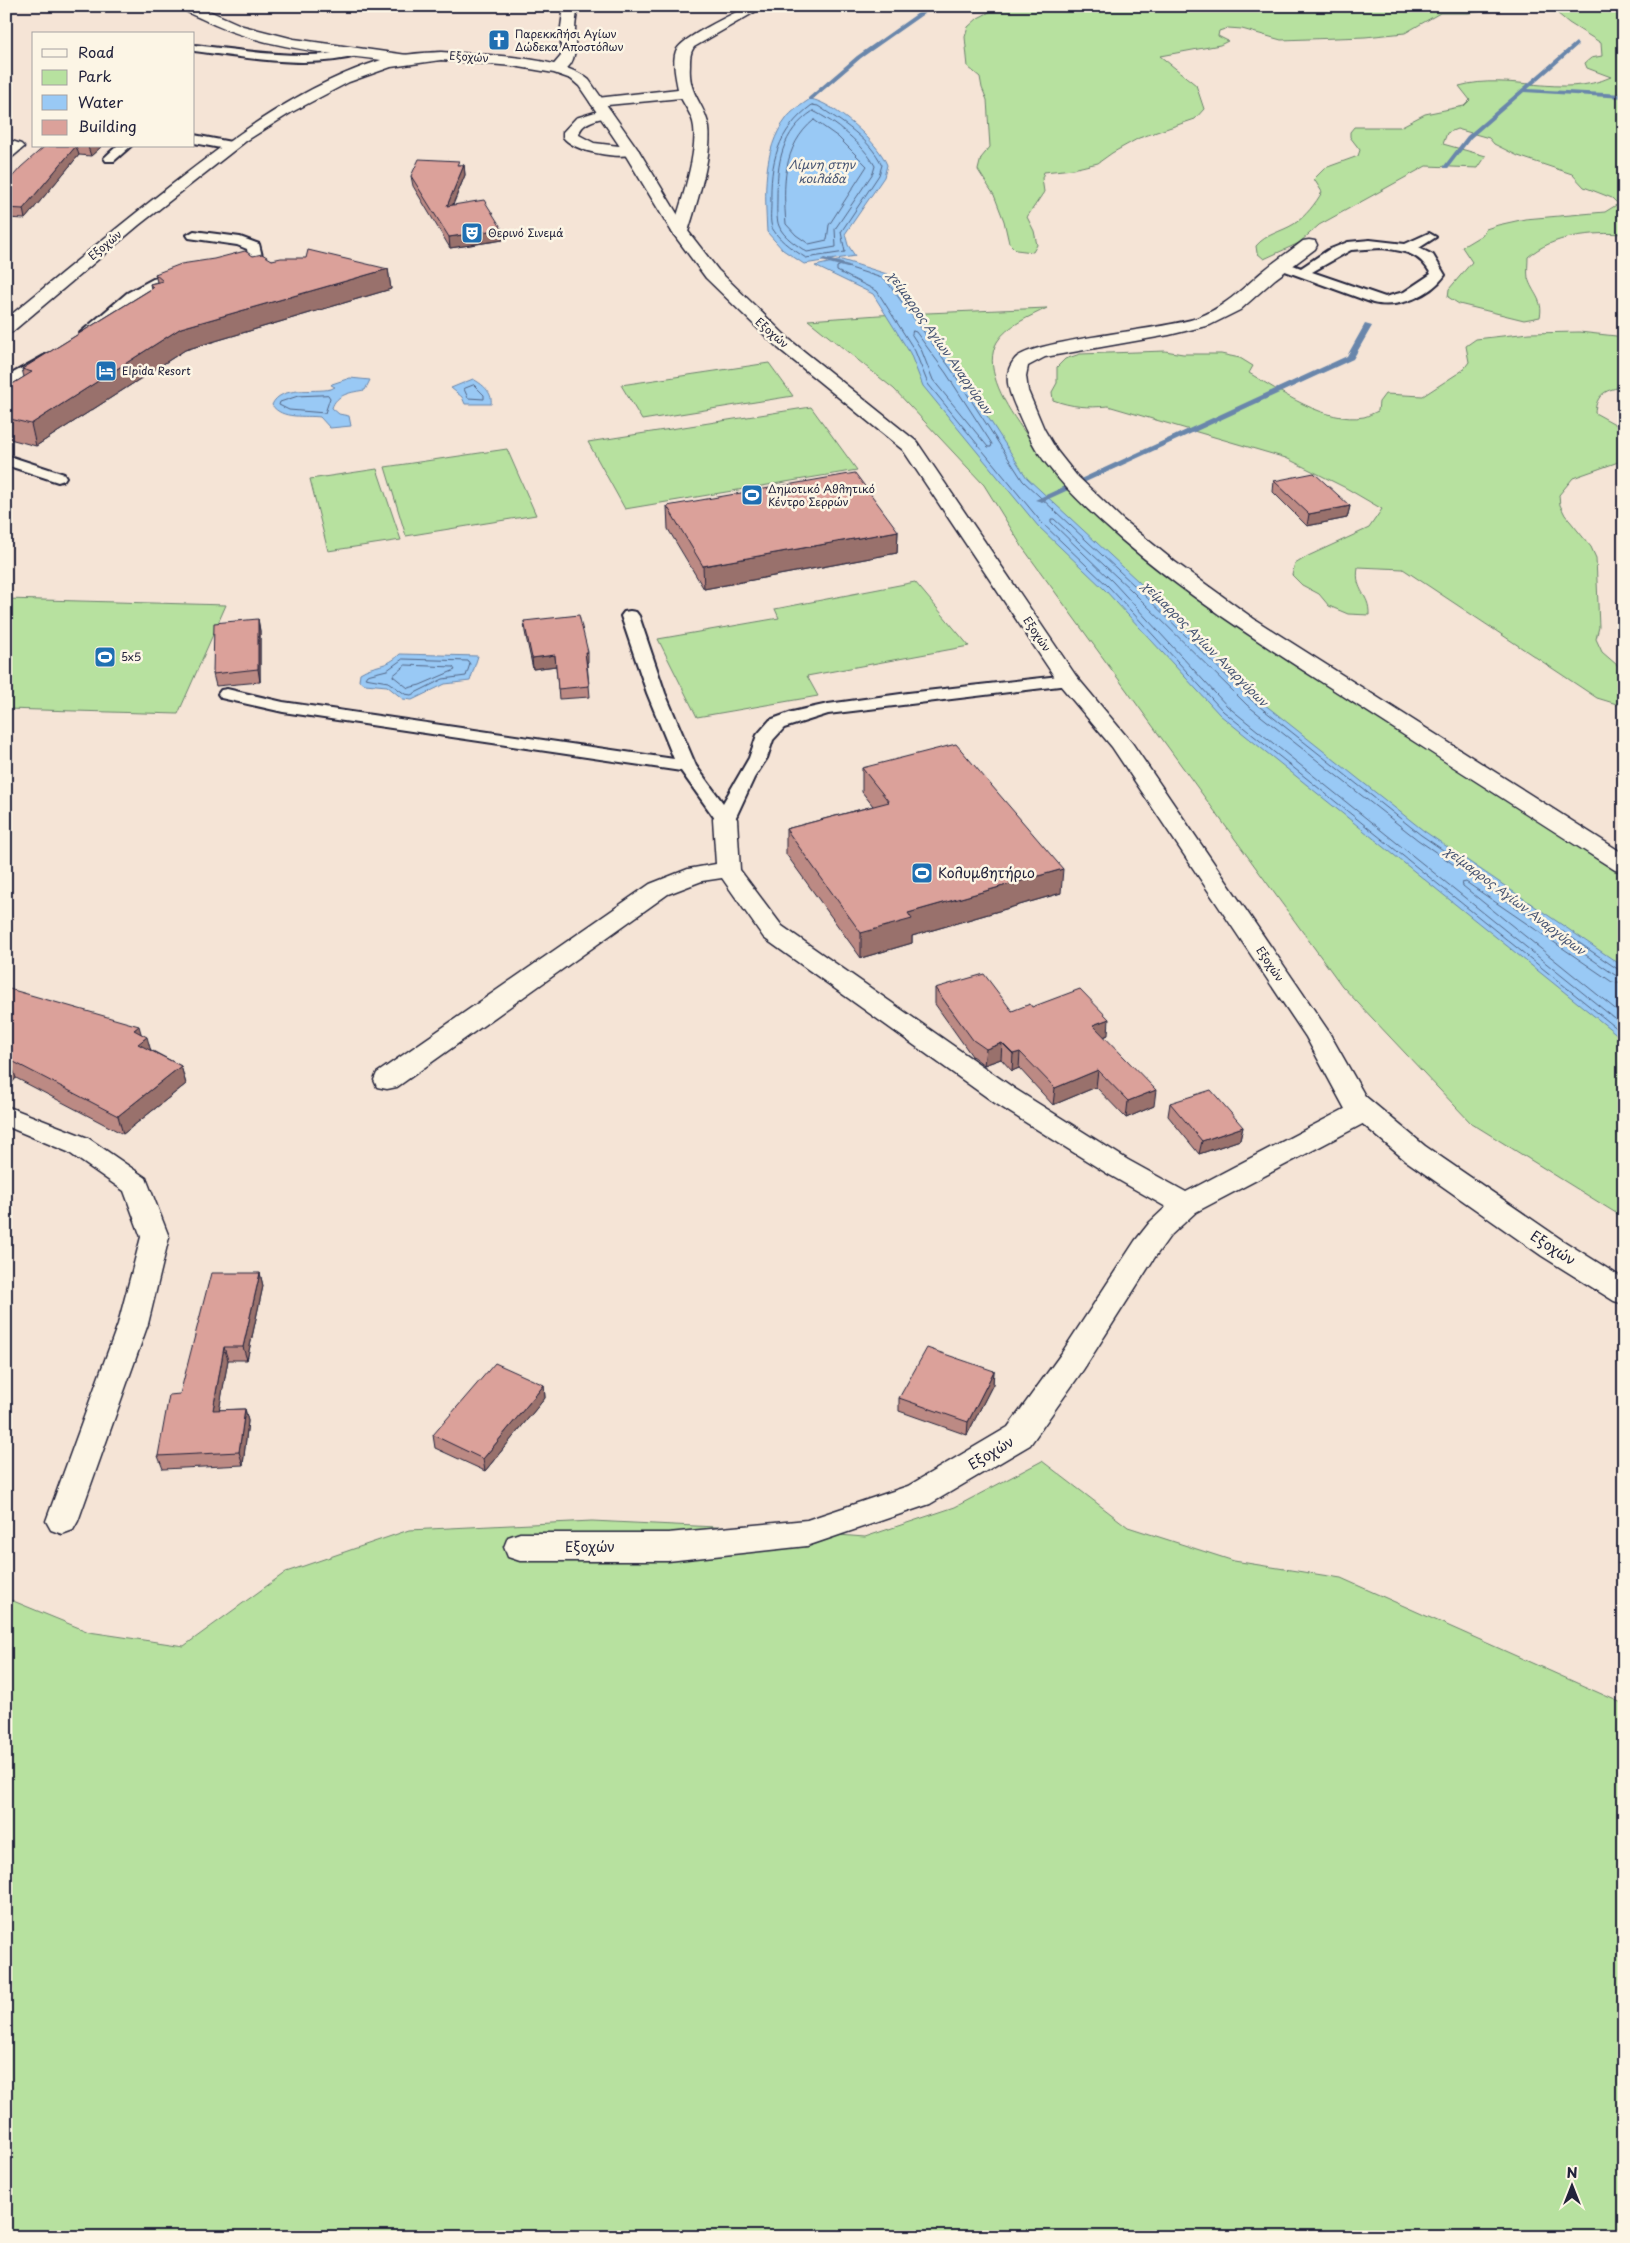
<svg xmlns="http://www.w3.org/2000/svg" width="1630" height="2243" font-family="'Playpen Sans',sans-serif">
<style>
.green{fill:#b7e19f;stroke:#6c826d}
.water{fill:#99c9f5;stroke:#6986ab}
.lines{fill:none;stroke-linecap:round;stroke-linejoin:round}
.shore{stroke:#526585;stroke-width:1}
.stream{fill:#6986ab;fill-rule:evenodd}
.service-casing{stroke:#22223b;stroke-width:4}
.minor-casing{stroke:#22223b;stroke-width:3}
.secondary-casing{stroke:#22223b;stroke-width:3}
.service{fill:#fcf5e5;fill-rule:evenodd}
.minor{fill:#fcf5e5;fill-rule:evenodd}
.secondary{fill:#fcf5e5;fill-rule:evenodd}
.wall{fill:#bc8a84;stroke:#22223b}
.shaded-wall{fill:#99716c;stroke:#22223b}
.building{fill:#dba19a;stroke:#22223b}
.labels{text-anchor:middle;stroke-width:5;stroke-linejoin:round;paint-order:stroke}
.far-poi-label{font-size:11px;fill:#22223b;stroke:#fcf5e5;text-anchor:start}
.far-street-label{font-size:11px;fill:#22223b;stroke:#fcf5e5}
.far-water-label{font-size:12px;font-style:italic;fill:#465473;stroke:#fcf5e5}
.poi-label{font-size:14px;fill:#22223b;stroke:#fcf5e5;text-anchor:start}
.street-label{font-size:14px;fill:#22223b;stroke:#fcf5e5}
</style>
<rect width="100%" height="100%" fill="#f5e4d6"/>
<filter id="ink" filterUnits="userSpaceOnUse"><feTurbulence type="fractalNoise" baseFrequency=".02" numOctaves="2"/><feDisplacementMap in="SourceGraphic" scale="10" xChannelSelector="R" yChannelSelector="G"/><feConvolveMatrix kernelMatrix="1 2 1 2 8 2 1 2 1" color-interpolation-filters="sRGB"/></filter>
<g filter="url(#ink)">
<g class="green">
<path d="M1001 6H1495L1493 10 1468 13H1440L1405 33 1365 37 1281 40 1242 29 1228 28 1219 31 1218 36 1228 41 1220 45 1160 56 1196 85 1204 109 1195 119 1139 138 1112 153 1098 163 1073 169 1044 172 1042 178 1044 192 1027 217 1034 231 1037 245 1033 252 1016 250 1009 243 1004 221 994 195 978 170 981 158 990 147 987 100 982 88 980 77 968 67 965 37 968 27 978 18Z"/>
<path d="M1583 6H1624V234C1592 232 1553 235 1528 257 1528 263 1527 272 1528 278 1532 293 1544 300 1540 317L1524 320 1459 304 1448 297 1449 289 1472 262 1462 247 1482 235 1486 229 1498 225 1525 219 1605 212 1618 204 1612 198 1584 187 1572 174 1518 156 1494 144 1489 138 1457 129 1447 133 1443 144 1486 156 1478 168 1426 166 1319 225 1299 243 1264 259 1257 253 1256 246C1266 234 1281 232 1294 224 1305 217 1316 203 1322 192L1314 179 1325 168 1358 156 1360 150 1350 137V132L1354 127H1400L1425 114 1464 106 1470 100 1459 86C1510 72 1562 99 1611 77L1587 68 1585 63 1591 58 1602 56 1601 43 1569 23 1557 13Z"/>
<path d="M1047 308C1031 316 1006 326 997 342 971 387 1061 475 1089 506L1553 828 1624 874V1218L1471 1123 1342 986 1023 548 984 485 894 389 808 320 879 315Z"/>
<path d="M1579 332 1616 336 1624 339V387C1606 389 1596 394 1595 413L1624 429V460L1573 478 1559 495 1560 505 1565 515 1591 547 1596 558 1599 627 1596 639 1602 652 1624 671V705H1620L1597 698 1403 569 1358 567C1354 593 1370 593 1369 615L1348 614 1329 606 1319 594 1302 585 1292 575 1295 564 1308 556 1369 528 1382 509 1346 488 1286 458 1108 406C1087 408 1072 407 1053 400L1052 392 1057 383V367L1065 359 1080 354 1165 351 1183 354H1221L1240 358 1253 366 1249 373C1280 391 1326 424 1364 417 1368 416 1373 413 1378 411L1379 402 1385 394 1423 396 1463 370 1469 362 1466 346 1476 339 1529 333Z"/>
<path d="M769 363 793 396 642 420 621 385Z"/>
<path d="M811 407 857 470 625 509 588 442Z"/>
<path d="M507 449 536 515 406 536 385 467Z"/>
<path d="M377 469 401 540 328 551 310 479Z"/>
<path d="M915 582 969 646 807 676 818 696 697 717 658 639 779 618 775 609Z"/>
<path d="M6 599 226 605 178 714 6 709Z"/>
<path d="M1042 1461 1128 1527 1234 1561 1341 1578 1624 1704V2237H6V1598L89 1632 184 1646 286 1572 409 1530 592 1521 757 1529 865 1537 955 1507Z"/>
</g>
<g class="water">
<path d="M810 99C833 102 879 143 887 165L884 177 845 234 848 245 855 256 804 264 783 250 767 232C765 195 762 150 786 119 791 111 802 105 810 99Z"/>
<path d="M842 260 887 274 955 366 1027 478 1138 581 1254 696 1424 831 1624 967V1040L1220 715 1105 590 1038 526 923 386 910 353 873 294 815 266Z"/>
<path d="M350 378 370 380 365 390C352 392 336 394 332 408L339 414 349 416 351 426 330 428 320 417C305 415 282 420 272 405 280 385 314 393 331 389L335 387 331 385 332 384Z"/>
<path d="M473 379C482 384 493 392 491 404H465L462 397 451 388Z"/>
<path d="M400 654 478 656 470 681 445 684 412 700 403 699 387 686 365 684 359 681 360 673C374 664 387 668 400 654Z"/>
</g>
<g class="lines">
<g class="shore">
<path d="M812 105 818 106C842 122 869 138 882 165L879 175 841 232 845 252 806 258C794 250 782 243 774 231 769 225 771 212 771 204 770 162 777 131 812 105Z"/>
<path d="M813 111C836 122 863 144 875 166L873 173 835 229 836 247 807 252C798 246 783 237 779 226 776 219 777 207 777 199 777 163 781 132 813 111Z"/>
<path d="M814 120 838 137 867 166 829 225 827 240 809 244 796 235 786 224C783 186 782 146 814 120Z"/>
<path d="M913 331 916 332 946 373 992 444 991 447H988L933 380 921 349 912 335Z"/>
<path d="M474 385 484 395V399L468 398 464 389Z"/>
<path d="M328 395 330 398 325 413 289 410 279 405 280 402 298 396Z"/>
<path d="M403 659 468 661 470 664 466 676 443 679 411 695 405 694 388 682 365 678 367 675 387 670Z"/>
<path d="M406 665 453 667 455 670 420 685 408 688 393 676Z"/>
<path d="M1624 971 1619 970 1421 835 1250 699 1134 585 1023 481 951 369 885 279 841 265 837 267V271L877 291 915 351 928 384 1042 523 1109 587 1223 711 1624 1034"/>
<path d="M1624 977 1615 975 1418 840 1247 705 1130 589 1054 519H1051V522L1113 582 1227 706 1624 1026"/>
<path d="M1624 984 1612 982 1466 882 1462 883 1463 886 1624 1016"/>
</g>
<g class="stream">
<path d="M928 6H935L861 58 812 100H808V98L857 56Z"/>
<path d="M1576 42 1578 45 1528 89 1624 94V98L1524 92 1471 138 1448 168H1444V166L1467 136Z"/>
<path d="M824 258 849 265 850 266 847 268 822 261 821 260Z"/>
<path d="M1365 324 1372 326 1353 359 1042 502 1035 500 1347 356Z"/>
</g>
<g class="service-casing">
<g id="service">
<path d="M194 45C249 51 305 62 360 49L366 52 364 54C309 70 250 58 194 51Z"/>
<path d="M194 135 231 142 237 146 231 150 194 143Z"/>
<path d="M117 146H131L114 161H106L104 158Z"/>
<path d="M194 231 240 237 259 244 262 256 240 273 224 274 222 271 224 268 231 267 248 255 247 249 237 245 189 238 187 235Z"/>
<path d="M1429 233 1436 237 1419 248 1433 255 1445 275C1430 296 1398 309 1373 303L1277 268 1275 265 1282 261 1301 268 1328 250 1348 242 1370 240 1405 244ZM1381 248C1404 251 1419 252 1431 274L1404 292 1385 297 1312 272 1351 250Z"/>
<path d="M179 272 184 273 186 276 184 279 150 292 126 307 92 336H82L80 333 127 293 153 279Z"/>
<path d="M49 353 54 354 56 357 54 360 6 388V377Z"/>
<path d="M6 455 64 474 66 477 64 480 58 482 6 465Z"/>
<path d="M630 611 636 612 639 616 665 693 696 766 723 803 749 758 757 735 770 720 792 712 828 704 908 693 1068 675 1074 676 1077 680 1074 684 1068 685 828 714 784 728 773 740 767 758 754 778 735 819 732 823 725 825 718 823 681 771 283 712 221 698 218 694 221 690 227 689 283 702 674 759 647 693 621 616 624 612Z"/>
</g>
</g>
<g class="minor-casing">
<g id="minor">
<path d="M180 6H198L243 26 294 39 407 55 414 59 407 63C338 54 263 50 200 18 193 15 185 12 180 6Z"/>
<path d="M564 6H578C577 14 575 22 575 30 575 47 578 68 557 73L550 69 561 56V27Z"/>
<path d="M748 6H765L694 47C690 53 690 58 690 65 688 94 702 100 708 123 715 149 696 205 688 232L686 235H674L672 232C680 206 700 148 693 122 691 114 685 106 681 98L597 106 592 105 590 102 592 99 597 98 678 89C676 78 672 62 676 51 682 37 732 15 748 6Z"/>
<path d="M605 109 610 110 612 113 610 116C599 119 580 122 579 135L594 143 636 148 639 151 636 154C619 159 575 153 563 137V132L576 118Z"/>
<path d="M6 139 21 144 24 147 11 158 6 160Z"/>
<path d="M1309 240 1315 241 1317 245 1315 249 1275 279 1240 310 1210 325 1169 335 1045 357 1028 366 1026 376 1028 391 1044 429 1057 451 1076 475 1123 520 1175 562 1254 619 1624 854V872L1615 870C1527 814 1439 758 1351 701 1272 650 1193 601 1122 540 1091 513 1059 484 1036 449 1028 436 1022 422 1016 408 1009 392 1002 374 1015 359 1031 340 1163 330 1197 318 1223 308 1241 290 1262 272 1275 261 1289 252 1303 241Z"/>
<path d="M725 812 733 814 737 819 740 870 782 926 1015 1089 1128 1160 1186 1192 1354 1104 1364 1102 1374 1104 1378 1111 1374 1118 1196 1212 1170 1236 1155 1257 1083 1370 1030 1445 930 1504 807 1546 668 1561H520L508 1557 504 1547 508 1537 520 1533H668L807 1520 908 1486 1008 1427 1061 1354 1135 1241 1150 1222 1166 1207 1108 1174 995 1103 764 938 722 878 702 881 668 894 397 1087 387 1089 377 1087 374 1080 377 1073 650 884 688 869 716 864 713 819 717 814Z"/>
<path d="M6 1106 88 1138 146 1178 169 1237 148 1324 78 1521 73 1530 62 1534 51 1530 46 1521 118 1324 141 1237 124 1191 68 1152 6 1126Z"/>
</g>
</g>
<g class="secondary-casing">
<path id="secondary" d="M441 52C480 55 560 55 589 80L639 151 687 230 718 270 790 340 917 442 1076 676 1132 743 1327 1029 1365 1096 1425 1146 1562 1240 1624 1279V1304L1614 1301 1542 1256 1405 1160 1345 1109 1306 1037 1112 747 1060 685 903 450 778 348 706 278 672 232 623 151 598 114 579 86 571 79 554 73 513 66 441 60 391 67 349 82 292 112 246 141 139 225 12 332 6 333V319C62 273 117 227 174 183 238 133 303 85 381 60 400 54 421 53 441 52Z"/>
</g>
<use href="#service" class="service"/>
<use href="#minor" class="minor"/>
<use href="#secondary" class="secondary"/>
</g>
<g class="wall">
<path d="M45 146H102L91 156 79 155 25 219 6 218V184Z"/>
<path d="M459 165H464L465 175 453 205 503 240 450 248 413 186 411 176Z"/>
<path d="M253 256 272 260 388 269 391 289 185 350 36 446 6 438V388L24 377 22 369 151 289 150 284 157 282 155 274Z"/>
<path d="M1274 481 1350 506 1347 518 1307 526 1273 492Z"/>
<path d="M667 506 898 531 897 553 704 589 668 529Z"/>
<path d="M258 619 260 631V682L216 686 213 674Z"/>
<path d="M524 621 588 662 587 663 590 697 559 699 556 666 533 669 525 632Z"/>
<path d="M862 768 1061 893 912 936V943L861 958 786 854V829L873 806 862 792Z"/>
<path d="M6 988 142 1035 151 1050 181 1066 186 1084 123 1134 16 1078 11 1084 6 1082Z"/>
<path d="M935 988 1012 1011 1032 1007 1108 1035 1104 1037 1154 1106 1126 1118 1096 1087 1053 1105 1019 1068 1012 1071 1001 1059 984 1065 972 1056 935 1004Z"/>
<path d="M1170 1103 1243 1127 1240 1140 1199 1154 1168 1116Z"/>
<path d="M260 1273 263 1286 247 1360H228L219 1410 245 1409 248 1421 243 1465 163 1469 158 1456Z"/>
<path d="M994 1371 993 1384 967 1435 899 1411V1398Z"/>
<path d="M544 1385 545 1398 485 1471 435 1448 433 1435Z"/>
</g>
<g class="shaded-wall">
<path d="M76 146 79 155 25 219 23 209Z"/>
<path d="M89 146H102L91 156 88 147Z"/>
<path d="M464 165 465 175 448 216 447 206Z"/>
<path d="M502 229 503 240 450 248 449 237Z"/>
<path d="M388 269 391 289 185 350 36 446 31 424 181 328Z"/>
<path d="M1350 506 1347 518 1307 526 1309 514Z"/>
<path d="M898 531 897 553 704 589 703 566Z"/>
<path d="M258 619 260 631V682L258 669Z"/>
<path d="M585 652H588V662L586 663Z"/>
<path d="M555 655 556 666 533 669 532 658Z"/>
<path d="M1063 869 1061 893 912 936V943L861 958V933L908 913Z"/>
<path d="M1109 1019 1108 1035 1091 1042 1093 1025Z"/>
<path d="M139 1026 143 1040 147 1037 152 1055 143 1062 134 1030Z"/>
<path d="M1002 1043 1001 1059 984 1065 986 1049Z"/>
<path d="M1020 1052 1019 1068 1012 1071 1013 1054Z"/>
<path d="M10 1060 16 1078 11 1084 6 1070V1064Z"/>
<path d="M181 1066 186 1084 123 1134 118 1116Z"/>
<path d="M1098 1070 1096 1087 1053 1105 1055 1088Z"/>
<path d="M1156 1090 1154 1106 1126 1118 1128 1101Z"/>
<path d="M1243 1127 1240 1140 1199 1154 1202 1141Z"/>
<path d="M260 1273 263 1286 247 1360 243 1347Z"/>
<path d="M224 1347 228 1360 217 1423 213 1410Z"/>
<path d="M994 1371 993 1384 967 1435 968 1422Z"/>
<path d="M544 1385 545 1398 485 1471 483 1459Z"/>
<path d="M245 1409 248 1421 243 1465 239 1452Z"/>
</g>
<g class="building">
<path d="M45 146H76L23 209 6 208V184L21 167Z"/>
<path d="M419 159 459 161 457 165H464L447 206 484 200 502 229 449 237 411 176Z"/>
<path d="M308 250 388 269 181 328 31 424 6 418V388L32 372 22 369 153 288 150 284 163 281 155 274 181 264 214 259 245 251 253 256 262 254 272 260 281 258H306Z"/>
<path d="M855 473 898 531 703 566 667 506Z"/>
<path d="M1314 473 1350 506 1309 514 1274 481Z"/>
<path d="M579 615 588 652H585L589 686 558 689 555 655 532 658 524 621Z"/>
<path d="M258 619V669L213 674 214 623Z"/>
<path d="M956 744 1063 869 908 913 912 919 861 933 786 829 889 802 862 768Z"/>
<path d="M984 974 1012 1011 1030 1004 1032 1007 1080 989 1109 1019 1093 1025 1156 1090 1128 1101 1098 1070 1055 1088 1020 1052 1013 1054 1002 1043 986 1049 973 1040 935 988Z"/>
<path d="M6 988 139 1026 134 1030 147 1037 138 1044 181 1066 118 1116 10 1060 6 1064Z"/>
<path d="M1211 1090 1243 1127 1202 1141 1170 1103Z"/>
<path d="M211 1273H260L243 1347H224L213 1410 245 1409 239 1452 158 1456 169 1395 180 1394Z"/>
<path d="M927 1348 994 1371 968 1422 899 1398Z"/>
<path d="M495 1363 544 1385 483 1459 433 1435Z"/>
</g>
</g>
<defs>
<g id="church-square" transform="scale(1.125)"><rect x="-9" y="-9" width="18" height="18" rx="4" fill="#1f6fb2" stroke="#fcf5e5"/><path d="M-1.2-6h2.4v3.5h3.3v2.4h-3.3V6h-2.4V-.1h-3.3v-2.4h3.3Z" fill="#fff"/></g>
<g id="theatre-square" transform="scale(1.125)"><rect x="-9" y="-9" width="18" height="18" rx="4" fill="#1f6fb2" stroke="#fcf5e5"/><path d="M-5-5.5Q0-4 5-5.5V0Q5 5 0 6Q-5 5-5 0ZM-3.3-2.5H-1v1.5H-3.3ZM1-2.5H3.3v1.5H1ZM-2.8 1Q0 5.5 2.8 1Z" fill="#fff"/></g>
<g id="hotel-square" transform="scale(1.125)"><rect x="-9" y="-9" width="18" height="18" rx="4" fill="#1f6fb2" stroke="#fcf5e5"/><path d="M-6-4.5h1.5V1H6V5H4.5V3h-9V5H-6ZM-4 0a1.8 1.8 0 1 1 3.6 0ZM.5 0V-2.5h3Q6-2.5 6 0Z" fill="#fff"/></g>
<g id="stadium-square" transform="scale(1.125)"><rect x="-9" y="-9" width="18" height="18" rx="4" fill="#1f6fb2" stroke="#fcf5e5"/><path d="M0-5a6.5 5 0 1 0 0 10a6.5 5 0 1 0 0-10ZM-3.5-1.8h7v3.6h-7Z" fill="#fff"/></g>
</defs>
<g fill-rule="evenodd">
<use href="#church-square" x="499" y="40"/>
<use href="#theatre-square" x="472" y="233"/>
<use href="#hotel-square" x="106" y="371"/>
<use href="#stadium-square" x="752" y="495"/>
<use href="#stadium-square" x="105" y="657"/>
<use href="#stadium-square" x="922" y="873"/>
</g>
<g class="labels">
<g class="far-poi-label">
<text x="515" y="38">Παρεκκλήσι Αγίων<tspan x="515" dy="13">Δώδεκα Αποστόλων</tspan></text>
<text x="488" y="237">Θερινό Σινεμά</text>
<text x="122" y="375">Elpida Resort</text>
<text x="768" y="493">Δημοτικό Αθλητικό<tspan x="768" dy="13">Κέντρο Σερρών</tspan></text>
<text x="121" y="661">5x5</text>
</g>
<g class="far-street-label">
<text transform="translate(469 57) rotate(4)" y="4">Εξοχών</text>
<text transform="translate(105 245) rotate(-40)" y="4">Εξοχών</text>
<text transform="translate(772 333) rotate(41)" y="4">Εξοχών</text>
<text transform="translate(1037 634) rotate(56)" y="4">Εξοχών</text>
<text transform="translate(1270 964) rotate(56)" y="4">Εξοχών</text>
</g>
<g class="far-water-label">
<text x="822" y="169">Λίμνη στην<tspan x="822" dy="14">κοιλάδα</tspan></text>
<text transform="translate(940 343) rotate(55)" y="4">χείμαρρος Αγίων Αναργύρων</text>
<text transform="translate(1205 644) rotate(45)" y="4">χείμαρρος Αγίων Αναργύρων</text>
<text transform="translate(1515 901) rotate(37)" y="4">χείμαρρος Αγίων Αναργύρων</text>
</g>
<g class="poi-label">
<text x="938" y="878">Κολυμβητήριο</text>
</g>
<g class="street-label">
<text transform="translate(1553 1248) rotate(33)" y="5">Εξοχών</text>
<text transform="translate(991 1453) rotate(-31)" y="5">Εξοχών</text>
<text x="590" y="1552">Εξοχών</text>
</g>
</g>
<rect width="1630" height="2243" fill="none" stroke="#fcf5e5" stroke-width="25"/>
<rect x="12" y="12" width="1605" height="2218" fill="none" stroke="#22223b" stroke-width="2" filter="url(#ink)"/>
<rect x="32" y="32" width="162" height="115" fill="#fcf5e5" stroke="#a5a1a1"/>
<rect x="42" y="49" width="25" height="8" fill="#fcf5e5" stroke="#a5a1a1"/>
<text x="78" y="58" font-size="15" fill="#22223b">Road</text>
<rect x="42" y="70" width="25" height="15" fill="#b7e19f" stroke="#a5a1a1"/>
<text x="78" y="82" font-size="15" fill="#22223b">Park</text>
<rect x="42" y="95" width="25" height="15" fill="#99c9f5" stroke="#a5a1a1"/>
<text x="78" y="108" font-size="15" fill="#22223b">Water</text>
<rect x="42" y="120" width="25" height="15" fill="#dba19a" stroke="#a5a1a1"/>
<text x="78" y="132" font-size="15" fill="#22223b">Building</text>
<g transform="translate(1572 2186)" stroke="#fcf5e5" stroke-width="4" paint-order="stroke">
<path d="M0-4L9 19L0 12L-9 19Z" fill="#22223b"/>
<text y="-8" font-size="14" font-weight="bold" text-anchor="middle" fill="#22223b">N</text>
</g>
</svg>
